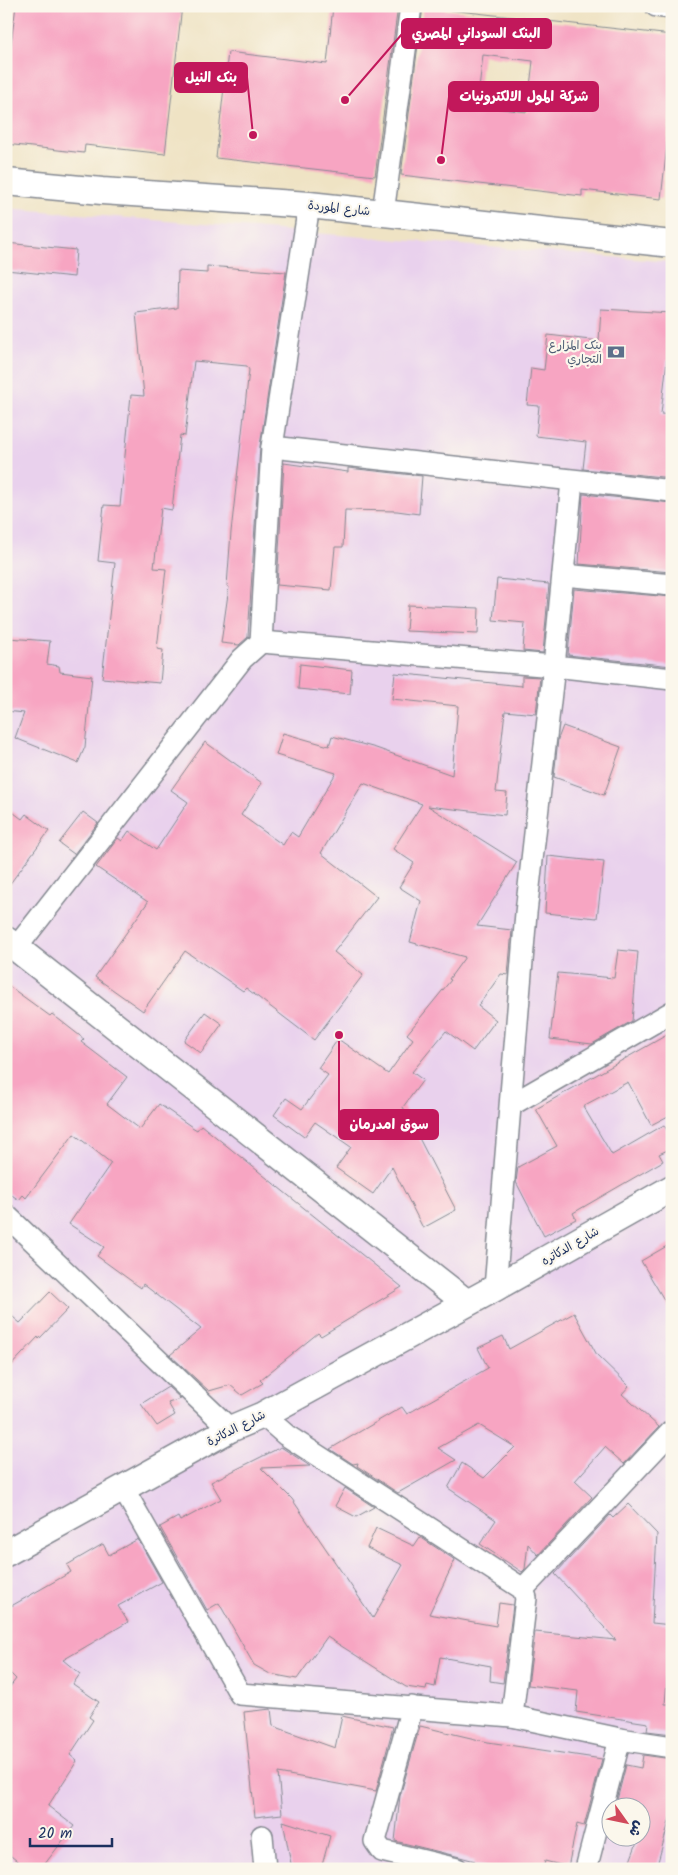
<svg xmlns="http://www.w3.org/2000/svg" width="678" height="1875" font-family="Kalam,'Playpen Sans Arabic',sans-serif">
<style>
.built{fill:#e9d1ed;fill-rule:evenodd}
.building{fill:#f7a5c2;fill-rule:evenodd}
.lines{fill:none;stroke-linecap:round;stroke-linejoin:round}
.minor-casing{stroke:#858991;stroke-width:24}
.tertiary-casing{stroke:#858991;stroke-width:29}
.minor{stroke:#fff;stroke-width:21}
.tertiary{stroke:#fff;stroke-width:26}
.labels{text-anchor:middle;stroke-width:4.5;stroke-linejoin:round;paint-order:stroke}
.street-label{font-size:12px;fill:#1b2f5e;stroke:#fbf7ec}
.service-label{font-size:12px;fill:#4e5e75;stroke:#fbf7ec;text-anchor:end}
.leader{fill:none;stroke:#c2185b;stroke-width:2}
.callout-dot{fill:#c2185b;stroke:#fbf7ec;stroke-width:2}
.callout{fill:#c2185b;stroke:#c2185b;stroke-width:2}
.callout-label{font-size:14px;text-anchor:middle;font-weight:bold;fill:#fff}
</style>
<rect width="100%" height="100%" fill="#fbf7ec"/>
<filter id="ink" filterUnits="userSpaceOnUse"><feTurbulence type="fractalNoise" baseFrequency=".02" numOctaves="2"/><feDisplacementMap in="SourceGraphic" scale="10" xChannelSelector="R" yChannelSelector="G"/><feConvolveMatrix kernelMatrix="1 2 1 2 8 2 1 2 1" color-interpolation-filters="sRGB"/></filter>
<filter id="wash" filterUnits="userSpaceOnUse"><feTurbulence type="fractalNoise" baseFrequency=".0096" numOctaves="4" result="noise"/><feDisplacementMap in="SourceGraphic" scale="20" xChannelSelector="R" yChannelSelector="G"/><feGaussianBlur stdDeviation="1.12" result="paint"/><feColorMatrix in="noise" values="0 0 0 0 0 0 0 0 0 0 0 0 0 0 0 0 0 1.4 0 .05"/><feComposite in="paint" operator="in"/></filter>
<g filter="url(#wash)">
<rect width="100%" height="100%" fill="#efe3c4"/>
<path class="built" d="M6 208 672 262V1869H6ZM610 1808H640V1838H610Z"/>
<g id="blocks">
<g class="building">
<path d="M16 6H182L165 154 85 145 84 153 6 144V80Z"/>
<path d="M333 6H398L375 176 216 158 228 52 327 64Z"/>
<path d="M423 7 672 35V101L661 199 582 190V196L401 175ZM483 55 533 61 527 112 477 106Z"/>
<path d="M6 243 76 250 74 277 6 270Z"/>
<path d="M207 266 286 272 260 446 248 637 239 645 221 643 229 587 227 586 231 532 249 370 247 366 194 361 185 436 180 435 172 510 161 508 154 568 166 569 157 649 163 650 160 683 102 678 115 563 98 561 104 505 120 506 131 395 144 396 136 313 177 308 178 271 207 273Z"/>
<path d="M601 309 672 313V361L667 360 661 414 672 415V478L583 469 586 442 536 436 539 406 527 405 531 368 544 370 548 335 599 341Z"/>
<path d="M284 463 348 472V468L422 476 419 514 397 511 345 510 343 547H335L331 590 277 585Z"/>
<path d="M583 494 672 503 671 572 579 564Z"/>
<path d="M497 579 549 584 543 653 523 651 525 623 493 620Z"/>
<path d="M574 589 672 597V666L568 655Z"/>
<path d="M408 605 479 608 478 634 406 631Z"/>
<path d="M8 638 50 641 47 664 59 666 60 672 92 676 85 747 78 763 15 738 24 713 6 711Z"/>
<path d="M300 664 352 670 350 694 298 689Z"/>
<path d="M395 673 522 686V676L540 677 536 714 505 711 496 792 507 793 505 815 428 806 517 862 477 926 512 930 508 975 501 974 478 1006 496 1020 473 1051 446 1031 412 1072 423 1080 403 1107 456 1210 423 1228 392 1167 373 1194 336 1168 351 1147 315 1122 304 1137 274 1115 286 1098 302 1109 328 1075 318 1068 338 1039 388 1074 413 1039 407 1034 451 980 449 979 465 957 410 942 421 901 399 887 414 863 393 849 422 804 363 783 321 853 377 897 334 952 363 975 314 1040 246 988 243 991 185 951 143 1011 95 977 148 902 96 867 118 838 122 841 129 831 156 850 188 802 171 790 205 742 262 783 241 815 283 845 291 832 298 837 336 773 276 755 283 733 329 746 332 736 376 748 452 775 458 706 392 699Z"/>
<path d="M563 726 621 747 604 795 554 777 558 739Z"/>
<path d="M6 807 22 819 26 814 49 831 6 889Z"/>
<path d="M83 812 98 823 74 854 59 843Z"/>
<path d="M548 856 604 862 597 918 545 913Z"/>
<path d="M618 950 638 952 632 1021 592 1044 550 1039 558 973 614 978Z"/>
<path d="M6 984 50 1016 52 1014 84 1039 81 1042 127 1077 107 1104 140 1129 159 1104 192 1127 197 1130 201 1125 402 1287 321 1336 318 1333 260 1380 263 1383 242 1395 230 1385 209 1391 170 1355 201 1329 143 1284 141 1288 97 1256 104 1247 69 1224 111 1163 74 1134 26 1198 23 1195 19 1200 6 1191Z"/>
<path d="M205 1012 222 1024 201 1053 184 1041Z"/>
<path d="M672 1032V1114L651 1125 628 1082 583 1106 612 1155 664 1125 672 1139V1148L659 1154 663 1161 573 1213 576 1219 544 1236 516 1182 518 1167 557 1146 536 1109Z"/>
<path d="M672 1243V1313L641 1261Z"/>
<path d="M50 1292 68 1309 39 1339 38 1337 6 1371V1311L20 1323Z"/>
<path d="M574 1313 597 1355 629 1386 622 1394 659 1427 624 1464 605 1447 575 1481 592 1497 538 1555 528 1544 525 1569 522 1572 480 1544 496 1520 448 1488 462 1463 484 1478 515 1447 479 1425 438 1448 456 1460 398 1493 357 1466 358 1463 353 1464 330 1449 402 1407 407 1414 488 1368 478 1348 503 1336 509 1349Z"/>
<path d="M168 1387 181 1399 168 1403 175 1415 157 1426 141 1404Z"/>
<path d="M281 1447 310 1466 261 1468 292 1499 373 1618 403 1565 367 1548 376 1528 414 1546 420 1537 455 1560 429 1614 496 1626 499 1603 513 1605 503 1683 490 1681 491 1666 440 1657 435 1687 427 1685 426 1690 406 1687 327 1637 297 1679 270 1674 254 1665 219 1603 207 1610 160 1527 178 1517 180 1521 221 1499 211 1482Z"/>
<path d="M345 1488 374 1507 356 1517 335 1506Z"/>
<path d="M628 1504 657 1534 652 1623 672 1625 665 1704H672V1734L647 1731 648 1723 576 1712 578 1691 528 1685 535 1632 616 1640 555 1574 610 1515 613 1518Z"/>
<path d="M138 1539 162 1582 118 1606 128 1622 63 1660 80 1674 73 1684 99 1702 89 1717 93 1720 70 1755 77 1761 48 1806 74 1826 41 1869H27L6 1852V1692L16 1679 6 1669V1609L71 1572 67 1565 103 1544 109 1555Z"/>
<path d="M271 1709 273 1726 335 1748 342 1716 393 1727 376 1791 278 1773 282 1814 255 1817 244 1712Z"/>
<path d="M420 1726 488 1742 602 1759 584 1826 577 1824 568 1867 545 1861 543 1869H495L474 1864 475 1861 460 1857 395 1841 400 1796Z"/>
<path d="M643 1755 672 1759V1811L656 1869H627L638 1840 627 1838H640V1808H615L626 1765 641 1768Z"/>
<path d="M283 1821 330 1836 321 1869H292Z"/>
</g>
</g>
</g>
<g filter="url(#ink)">
<use href="#blocks" fill-opacity="0" stroke="#858991" stroke-width="1"/>
<g class="lines">
<g class="minor-casing">
<g id="minor">
<path d="M656 6 672 8"/>
<path d="M383 213 411 6"/>
<path d="M272 447 672 491"/>
<path d="M572 481 554 666 672 679"/>
<path d="M563 575 672 585"/>
<path d="M261 642 272 447 309 205"/>
<path d="M16 948 242 659 261 642 554 666 526 913 495 1288"/>
<path d="M511 1105 672 1012"/>
<path d="M6 1215 230 1429"/>
<path d="M263 1415 286 1435 523 1589 526 1598 512 1716"/>
<path d="M124 1490 240 1694 512 1716 620 1739 672 1747"/>
<path d="M523 1589 672 1431"/>
<path d="M412 1707 375 1841 382 1851 457 1869"/>
<path d="M262 1836 265 1869"/>
<path d="M586 1869 620 1739"/>
</g>
</g>
<g class="tertiary-casing">
<g id="tertiary">
<path d="M6 182 102 191 309 205 672 244"/>
<path d="M6 940 467 1303"/>
<path d="M6 1553 230 1429 263 1415 495 1288 672 1188"/>
</g>
</g>
<use href="#minor" class="minor"/>
<use href="#tertiary" class="tertiary"/>
</g>
</g>
<defs>
<g id="bank-bare" transform="scale(1.35)"><path d="M-6-4H6V4H-6ZM0-2.3a2.3 2.3 0 1 0 0 4.6a2.3 2.3 0 1 0 0-4.6Z" fill="#5c6f8a" stroke="#fbf7ec" stroke-width="2.5" paint-order="stroke"/></g>
</defs>
<g fill-rule="evenodd">
<use href="#bank-bare" x="616" y="352"/>
</g>
<g class="labels">
<g class="street-label">
<text transform="translate(339 208) rotate(6)" y="4">شارع الموردة</text>
<text transform="translate(570 1246) rotate(-30)" y="4">شارع الدكاتره</text>
<text transform="translate(236 1428) rotate(-27)" y="4">شارع الدكاترة</text>
</g>
<g class="service-label">
<text x="602" y="349">بنک المزارع<tspan x="602" dy="14">التجاري</tspan></text>
</g>
</g>
<path class="leader" d="M345 100L402 34M253 135L247 77M441 160L449 97M339 1035L339 1124"/>
<g class="callout-dot">
<circle cx="345" cy="100" r="5"/>
<circle cx="253" cy="135" r="5"/>
<circle cx="441" cy="160" r="5"/>
<circle cx="339" cy="1035" r="5"/>
</g>
<g class="callout">
<rect x="402" y="19" width="149" height="29" rx="5"/>
<rect x="175" y="63" width="72" height="29" rx="5"/>
<rect x="449" y="82" width="149" height="29" rx="5"/>
<rect x="339" y="1110" width="99" height="29" rx="5"/>
</g>
<g class="callout-label">
<text x="476" y="38">البنک السوداني المصري</text>
<text x="211" y="82">بنک النيل</text>
<text x="524" y="101">شركة المول الالكترونيات</text>
<text x="389" y="1129">سوق امدرمان</text>
</g>
<rect width="678" height="1875" fill="none" stroke="#fbf7ec" stroke-width="25"/>
<g transform="translate(626 1822) rotate(123)"><circle r="24" fill="#fbf7ec" stroke="#a1a7b3"/>
<path d="M0-4L9 19L0 12L-9 19Z" fill="#d1495b"/>
<text y="-8" font-size="14" font-weight="bold" text-anchor="middle" fill="#1b2f5e">ش</text>
</g>
<path d="M30 1838v8h82v-8" fill="none" stroke="#1b2f5e" stroke-width="2.5"/>
<text x="38" y="1838" font-size="15" fill="#1b2f5e" stroke="#fbf7ec" stroke-width="4" paint-order="stroke">20 m</text>
</svg>
